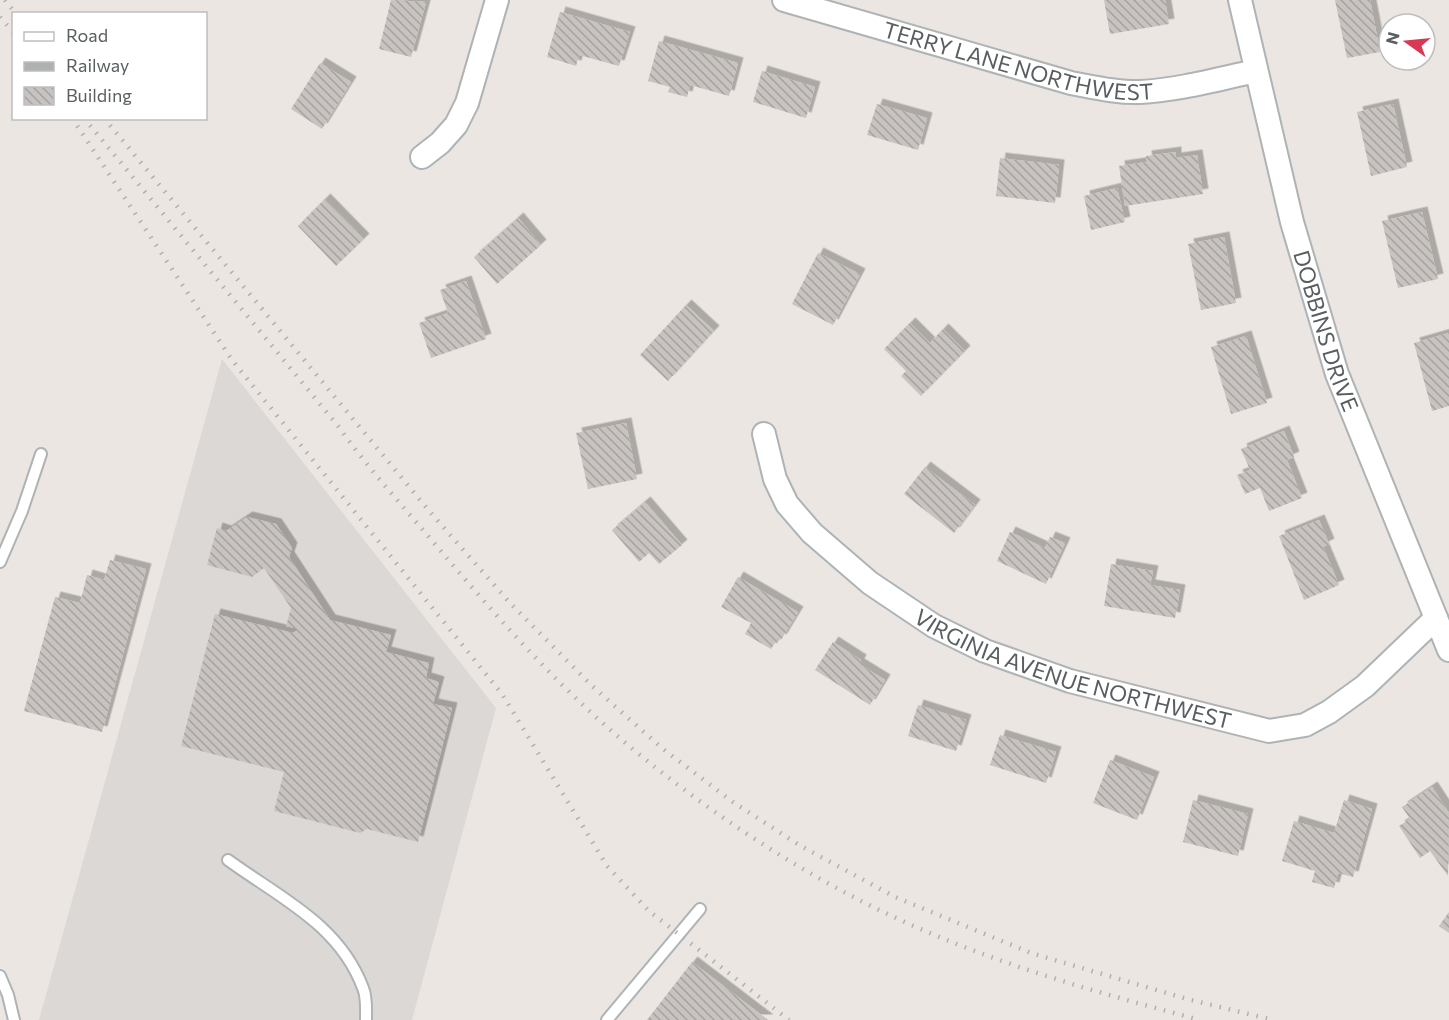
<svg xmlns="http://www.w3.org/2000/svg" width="1449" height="1020" font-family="Commissioner,sans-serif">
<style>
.industrial{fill:#dcd8d5}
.building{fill:url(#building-back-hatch);filter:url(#shadow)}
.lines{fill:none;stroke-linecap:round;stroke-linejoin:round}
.lane-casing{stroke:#aeb3b5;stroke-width:14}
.street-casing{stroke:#aeb3b5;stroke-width:26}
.lane{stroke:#fff;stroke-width:10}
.street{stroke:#fff;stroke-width:22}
.rail{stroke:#afb0b0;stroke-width:4.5;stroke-dasharray:1.5 8;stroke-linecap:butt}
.labels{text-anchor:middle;stroke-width:5;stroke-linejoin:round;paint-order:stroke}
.street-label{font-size:22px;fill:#595e60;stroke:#fff}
</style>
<defs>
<pattern id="building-back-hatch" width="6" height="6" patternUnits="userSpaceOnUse" patternTransform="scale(1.5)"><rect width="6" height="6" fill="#c8c3c0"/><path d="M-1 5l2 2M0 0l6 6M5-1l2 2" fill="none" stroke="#a5a29f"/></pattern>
<filter id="shadow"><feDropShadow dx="5.5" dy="-5.5" stdDeviation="0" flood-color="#0004"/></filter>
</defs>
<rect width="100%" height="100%" fill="#ebe6e1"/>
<path class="industrial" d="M222 359 496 708 412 1020H39Z"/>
<g class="building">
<path d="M391 0 426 2 411 57 379 49Z"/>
<path d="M1104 0H1165L1169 24 1110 34Z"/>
<path d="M1335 0H1370L1380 52 1347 58Z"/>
<path d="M560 12 630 32 619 66 579 55 576 66 547 57Z"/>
<path d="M659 41 738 63 729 96 690 85 687 97 668 92 670 87 648 81Z"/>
<path d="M320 63 351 82 322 129 291 109Z"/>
<path d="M762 71 815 87 806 118 753 102Z"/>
<path d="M877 104 927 118 918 150 867 135Z"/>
<path d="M1393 104 1407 167 1371 176 1357 112Z"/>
<path d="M1176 152V158L1197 155 1203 194 1125 206 1119 166 1147 162 1146 156Z"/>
<path d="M1000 158 1059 165 1055 203 996 196Z"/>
<path d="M1117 188 1125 222 1091 230 1084 196Z"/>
<path d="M325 199 364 239 336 266 298 226Z"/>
<path d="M1422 212 1438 279 1398 288 1382 221Z"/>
<path d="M518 218 541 245 497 284 474 257Z"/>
<path d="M1224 237 1236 303 1201 310 1188 244Z"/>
<path d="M818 253 860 274 833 325 792 304Z"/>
<path d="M466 281 486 339 431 358 419 323 448 313 440 290Z"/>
<path d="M686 305 714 331 668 381 640 355Z"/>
<path d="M910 323 930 343 943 329 965 351 921 396 901 376 906 371 884 349Z"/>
<path d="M1449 333V406L1432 411 1414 343Z"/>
<path d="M1246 336 1267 403 1231 414 1211 347Z"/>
<path d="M626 423 637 479 588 489 576 433Z"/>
<path d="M1284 431 1294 457 1287 460 1302 498 1269 511 1260 488 1245 494 1237 475 1250 470 1241 449Z"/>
<path d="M925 467 975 505 954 533 904 494Z"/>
<path d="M645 502 682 545 659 564 649 553 639 562 612 530Z"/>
<path d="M247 517 276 524 292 548 289 557 330 620 391 635 386 652 429 663 426 678 439 682 433 704 452 708 418 842 367 829 360 833 274 811 284 772 181 746 215 614 293 633 299 629 286 626 291 608 264 568 252 577 207 565 217 528 226 531Z"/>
<path d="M1319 520 1329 544 1323 547 1339 585 1304 600 1279 536Z"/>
<path d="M1010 532 1045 548 1050 537 1065 543 1046 584 997 561Z"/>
<path d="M110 560 146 569 102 732 24 711 55 597 80 603 87 575 104 580Z"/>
<path d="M1111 564 1153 571 1150 585 1180 590 1175 618 1104 606Z"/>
<path d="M738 577 798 612 781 640 778 638 771 649 745 634 751 623 721 607Z"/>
<path d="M833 642 861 660 859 664 885 680 870 705 815 670Z"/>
<path d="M918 705 966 720 956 751 908 736Z"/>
<path d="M1000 735 1056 752 1046 783 990 765Z"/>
<path d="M1110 760 1154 777 1137 820 1093 803Z"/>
<path d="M1432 787 1449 813 1448 876 1430 851 1420 858 1399 826 1410 819 1402 807Z"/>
<path d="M1193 800 1248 814 1238 856 1183 842Z"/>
<path d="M1344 800 1372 809 1353 877 1338 873 1334 888 1312 882 1315 871 1282 861 1294 821 1334 833Z"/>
<path d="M1449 912V933L1439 926Z"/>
<path d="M692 962 768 1020H647Z"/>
</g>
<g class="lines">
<g class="lane-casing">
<g id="lane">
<path d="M0 562 22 511 41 454"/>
<path d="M228 860C280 898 339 924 363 988 367 997 366 1010 366 1020"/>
<path d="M0 976 8 995 14 1020"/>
<path d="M607 1020 700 909"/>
</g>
</g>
<g class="street-casing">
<g id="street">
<path id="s1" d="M784 0 1071 83C1093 87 1117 93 1140 92 1179 90 1218 79 1256 71"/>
<path id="s2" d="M1240 0 1292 222 1337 374 1449 650"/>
<path d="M422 157 440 143 456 125 467 103 497 0"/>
<path id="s3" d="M764 434 775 479 787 504 812 533 870 583 934 626 985 651 1070 681 1269 731 1305 725 1329 712 1365 686 1436 618"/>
</g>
</g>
<use href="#lane" class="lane"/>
<use href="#street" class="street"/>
<g class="rail">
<path d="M5 0 16 14"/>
<path d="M0 17 14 33"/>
<path d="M72 118 232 360 502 694 607 866 649 911 789 1020"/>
<path d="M84 118 338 426C367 467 401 504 434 543 490 609 549 677 615 734 696 804 797 872 894 917 992 963 1095 992 1200 1020"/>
<path d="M104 118 430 512 510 603 591 685 663 749 733 802 799 845 895 897 1031 953 1187 999 1273 1020"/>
</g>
</g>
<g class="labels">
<g class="street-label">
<text dy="8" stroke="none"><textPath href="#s1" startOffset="243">TERRY LANE NORTHWEST</textPath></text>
<text dy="8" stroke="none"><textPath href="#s2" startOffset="342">DOBBINS DRIVE</textPath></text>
<text dy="8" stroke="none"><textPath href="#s3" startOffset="412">VIRGINIA AVENUE NORTHWEST</textPath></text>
</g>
</g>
<rect x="12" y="12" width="195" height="108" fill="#ffffff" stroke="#bdbfbf" stroke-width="1.5"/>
<rect x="24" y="32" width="30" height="9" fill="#ffffff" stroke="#bdbfbf" stroke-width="1.5"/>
<text x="66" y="42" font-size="18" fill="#595e60">Road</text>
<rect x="24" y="62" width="30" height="9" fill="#afb0b0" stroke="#bdbfbf" stroke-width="1.5"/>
<text x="66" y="72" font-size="18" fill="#595e60">Railway</text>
<rect x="24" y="87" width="30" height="18" fill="url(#building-back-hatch)" stroke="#bdbfbf" stroke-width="1.5"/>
<text x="66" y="102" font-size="18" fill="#595e60">Building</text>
<g transform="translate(1407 42) rotate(285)"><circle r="28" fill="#ffffff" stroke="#bdbfbf" stroke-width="1.5"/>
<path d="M0-4.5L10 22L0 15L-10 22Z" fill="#d73a54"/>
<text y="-9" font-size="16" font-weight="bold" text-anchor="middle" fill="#595e60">N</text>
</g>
</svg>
